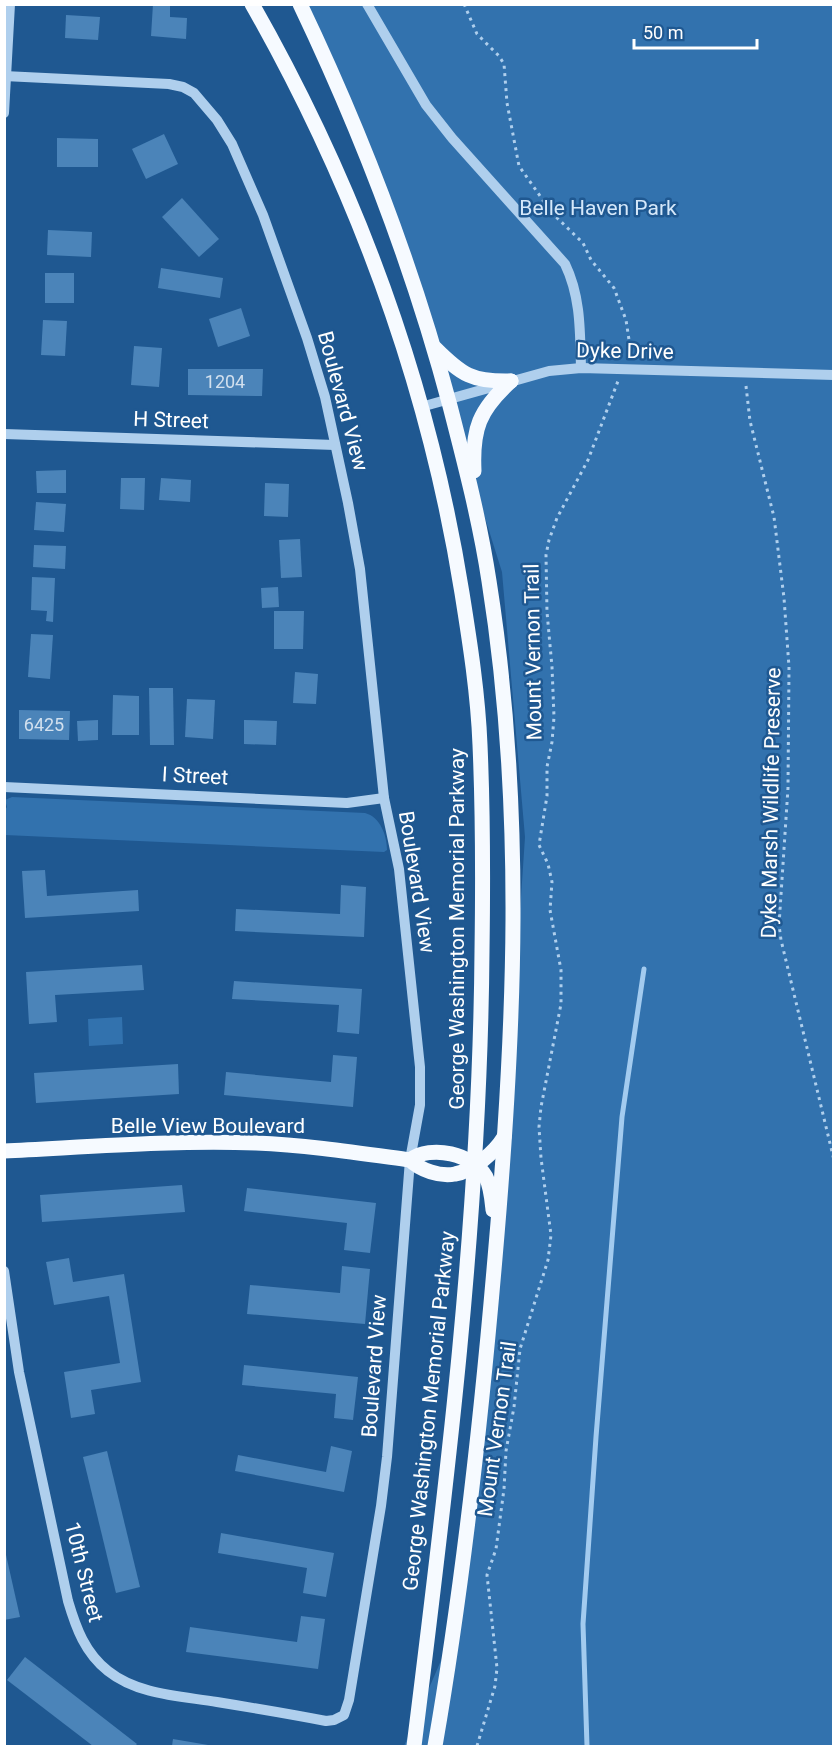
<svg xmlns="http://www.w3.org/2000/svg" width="838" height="1751" font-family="Roboto,sans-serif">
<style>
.green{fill:#3272ae}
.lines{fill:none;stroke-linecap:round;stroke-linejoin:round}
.stream{stroke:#a3cbef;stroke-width:5}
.building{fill:#4b84b9}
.path{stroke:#afcfed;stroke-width:3;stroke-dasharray:3 4.5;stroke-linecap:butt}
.minor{stroke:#afcfed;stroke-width:10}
.major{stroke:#f6faff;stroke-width:15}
.labels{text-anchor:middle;stroke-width:5;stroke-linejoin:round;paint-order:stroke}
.number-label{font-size:18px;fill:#d2e0ee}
.park-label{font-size:21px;fill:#d5e8fa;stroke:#1f5891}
.street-label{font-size:21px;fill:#fff;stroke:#1f5891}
</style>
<rect width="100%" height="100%" fill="#1f5891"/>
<g class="green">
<path d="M297 5H833V1746H404L452 1635 503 1168 525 837 502 572 448 400 355 123Z"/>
<path d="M12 797 365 813C380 817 387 835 387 850L384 852 5 835V810L7 807 5 800Z"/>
<path d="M122 1017 123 1044 89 1046 88 1019Z"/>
</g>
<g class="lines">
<path class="stream" d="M587 1746 583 1624 596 1437 622 1117 644 969"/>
</g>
<g class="building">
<path d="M153 4H170V17L187 18 186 39 151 36Z"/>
<path d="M66 15 100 17 98 40 65 38Z"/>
<path d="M164 134 178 164 146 179 132 149Z"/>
<path d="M57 138 98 139V167H57Z"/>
<path d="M182 198 219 239 199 257 162 217Z"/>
<path d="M48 230 92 232 91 257 47 255Z"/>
<path d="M161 268 223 278 220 298 158 288Z"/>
<rect x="45" y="273" width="29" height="30"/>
<path d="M241 308 250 336 218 347 209 319Z"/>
<path d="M43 320 67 321 65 356 41 355Z"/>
<path d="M134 346 162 348 159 387 131 385Z"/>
<path d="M188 369H263L262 396 188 395Z"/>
<path d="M66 470V493H37L36 471Z"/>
<path d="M121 478H145L144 510 120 509Z"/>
<path d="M161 478 191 480 190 502 159 500Z"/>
<path d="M265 483 289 484 288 517 264 516Z"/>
<path d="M36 502 66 504 64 532 34 530Z"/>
<path d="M300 539 302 577 281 578 279 540Z"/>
<path d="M34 545 66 546 65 569 33 567Z"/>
<path d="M32 577 55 578 53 622 46 621 47 611 31 610Z"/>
<path d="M278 587 279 607 262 608 261 588Z"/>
<path d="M274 611H304L303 649H274Z"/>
<path d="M31 634 53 635 50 679 28 677Z"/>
<path d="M295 672 318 674 316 704 293 703Z"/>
<path d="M149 688H173L174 745H150Z"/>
<path d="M113 695 139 696V735H112Z"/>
<path d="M187 699 215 700 213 739 185 737Z"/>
<path d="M19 710 70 711 69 740 19 739Z"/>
<path d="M98 720V740L78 741 77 721Z"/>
<path d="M244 720 277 721 276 745 244 744Z"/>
<path d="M45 870 47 896 138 890 139 911 25 918 22 871Z"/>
<path d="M341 885 366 887 364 937 235 931 236 909 340 914Z"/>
<path d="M142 965 144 990 55 995 57 1022 29 1024 26 972Z"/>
<path d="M234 981 362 989 359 1034 337 1032 339 1005 232 999Z"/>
<path d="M333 1055 357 1057 353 1107 224 1095 226 1072 331 1082Z"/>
<path d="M178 1064 179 1094 36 1103 34 1073Z"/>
<path d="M182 1185 185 1212 42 1222 40 1195Z"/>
<path d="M247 1188 376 1203 370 1253 344 1250 347 1223 244 1211Z"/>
<path d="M69 1258 73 1282 124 1274 141 1382 91 1390 95 1414 71 1418 64 1372 120 1363 109 1296 54 1305 46 1262Z"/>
<path d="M342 1266 370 1269 365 1324 247 1314 250 1285 340 1293Z"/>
<path d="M244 1365 358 1377 353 1420 334 1418 336 1394 242 1385Z"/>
<path d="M331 1446 352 1451 344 1492 235 1471 238 1455 326 1472Z"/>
<path d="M107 1451 140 1587 116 1593 83 1457Z"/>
<path d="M221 1533 334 1553 326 1597 303 1593 307 1568 218 1553Z"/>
<path d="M4 1546 20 1617 4 1620Z"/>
<path d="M301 1616 325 1619 318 1669 186 1652 190 1627 297 1642Z"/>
<path d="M25 1657 137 1744 135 1746H93L7 1680Z"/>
<path d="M173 1739 208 1745V1746H172Z"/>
</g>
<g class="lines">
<g class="path">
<path d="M464 4 477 34 499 56 504 64 507 103 519 166 552 213 583 243 591 260 614 288 626 320 631 353 629 356"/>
<path d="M746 386 750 421 774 517 784 598 789 667 788 788 779 925 781 940 834 1160"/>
<path d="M477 1746 495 1686 497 1668 487 1575 496 1549 504 1489 506 1451 514 1407 520 1349 548 1260 551 1235 541 1158 539 1127 541 1107 561 1004V970L550 910 552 882 548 864 539 845 547 796V767L552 742 554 717 552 667 547 612 546 555 549 540 557 518 588 460 618 381"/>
</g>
<g class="minor">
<path d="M367 4 426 105 452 138 565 264C581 297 580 332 581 368"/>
<path d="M4 76 169 84 183 87 194 93 217 120 232 144 263 215 307 338 325 397 348 503 360 569 384 798 399 869 420 1067V1105L410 1160 387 1457 381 1506 349 1700 344 1715 334 1720 326 1721C290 1714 254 1708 217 1702 181 1696 138 1695 108 1671 85 1653 76 1628 68 1601L19 1372 4 1271"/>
<path d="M4 113 10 4"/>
<path d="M421 407 549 371 581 368 834 375"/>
<path d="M4 434 335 445"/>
<path d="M4 787 347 803 384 798"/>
</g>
<g class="major">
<path d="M252 4C356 187 429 386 462 593 470 643 478 694 480 745 483 813 483 882 482 951 480 1217 447 1483 414 1746"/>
<path d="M300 4C362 134 413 267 450 406 465 464 480 522 489 581 525 808 515 1030 495 1258 481 1422 463 1585 435 1746"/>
<path d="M435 348C462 375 472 382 511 381"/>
<path d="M474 471C472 429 479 410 511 381"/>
<path d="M4 1151C88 1147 172 1140 256 1143 307 1145 359 1153 410 1160 420 1170 440 1177 455 1174 473 1171 495 1152 504 1137"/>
<path d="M410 1160C431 1144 473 1154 486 1177 491 1187 492 1200 493 1210"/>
</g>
</g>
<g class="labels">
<g class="number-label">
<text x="225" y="388">1204</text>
<text x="44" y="731">6425</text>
</g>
<g class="park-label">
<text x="598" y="215">Belle Haven Park</text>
</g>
<g class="street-label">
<text transform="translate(625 351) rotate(1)" y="7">Dyke Drive</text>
<text transform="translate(343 401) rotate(75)" y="7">Boulevard View</text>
<text transform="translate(171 420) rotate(2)" y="7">H Street</text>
<text transform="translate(533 652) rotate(-91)" y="7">Mount Vernon Trail</text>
<text transform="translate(195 776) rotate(3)" y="7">I Street</text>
<text transform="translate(771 803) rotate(-89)" y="7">Dyke Marsh Wildlife Preserve</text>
<text transform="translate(417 882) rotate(81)" y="7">Boulevard View</text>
<text transform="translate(457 929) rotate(-90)" y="7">George Washington Memorial Parkway</text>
<text x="208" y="1133">Belle View Boulevard</text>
<text transform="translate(374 1366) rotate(-86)" y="7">Boulevard View</text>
<text transform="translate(429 1411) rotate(-84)" y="7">George Washington Memorial Parkway</text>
<text transform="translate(497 1429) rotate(-82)" y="7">Mount Vernon Trail</text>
<text transform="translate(84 1572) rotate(76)" y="7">10th Street</text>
</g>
</g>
<rect width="838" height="1751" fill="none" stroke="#ffffff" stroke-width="12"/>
<path d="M634 39v9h123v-9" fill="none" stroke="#ffffff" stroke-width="3"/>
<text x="643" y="39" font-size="18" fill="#ffffff" stroke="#1f5891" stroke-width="4.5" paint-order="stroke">50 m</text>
</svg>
